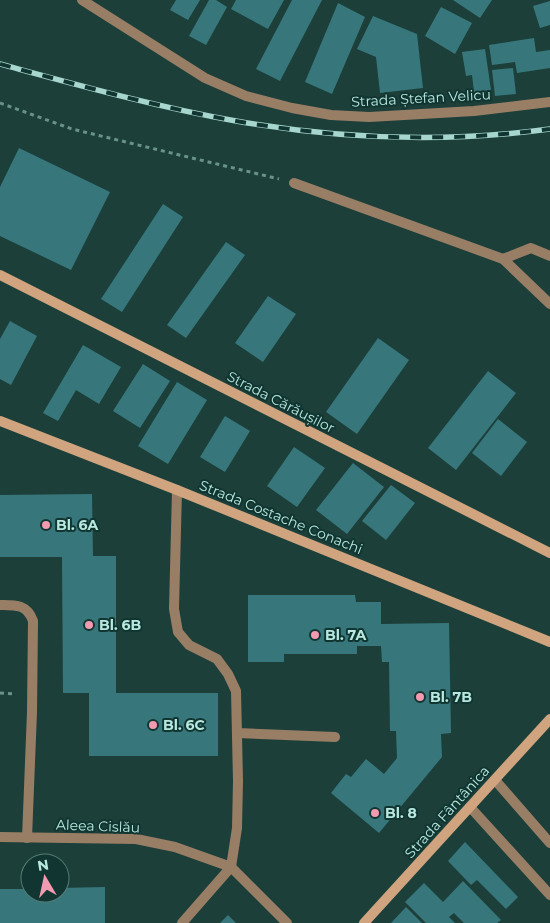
<svg xmlns="http://www.w3.org/2000/svg" width="550" height="923" font-family="Montserrat,sans-serif">
<style>
.building{fill:#37777c}
.lines{fill:none;stroke-linecap:round;stroke-linejoin:round}
.path{stroke:#68928b;stroke-width:3;stroke-dasharray:4 4;stroke-linecap:butt}
.lane{stroke:#997e66;stroke-width:10}
.street{stroke:#997e66;stroke-width:10}
.secondary{stroke:#cfa47e;stroke-width:10}
.rail-casing{stroke:#a6d6cd;stroke-width:5.5}
.rail{stroke:#113530;stroke-width:4;stroke-dasharray:11;stroke-linecap:butt}
.poi-dot{fill:#f19ab1;stroke:#113530;stroke-width:2}
.labels{text-anchor:middle;stroke-width:4;stroke-linejoin:round;paint-order:stroke}
.street-label{font-size:14px;fill:#b7e9e0;stroke:#113530}
.poi-label{font-size:14px;font-weight:bold;fill:#b7e9e0;stroke:#113530;text-anchor:start}
</style>
<rect width="100%" height="100%" fill="#1c3f3a"/>
<g class="building">
<path d="M176 0H200L188 20 170 10Z"/>
<path d="M209 0H216L227 7 206 45 189 36Z"/>
<path d="M236 0H284L268 29 231 9Z"/>
<path d="M292 0H322L280 81 256 69Z"/>
<path d="M453 0H492L480 18Z"/>
<path d="M550 1V25L540 28 533 6Z"/>
<path d="M338 3 365 17 332 94 305 82Z"/>
<path d="M441 7 472 23 455 54 425 36Z"/>
<path d="M373 16 417 34 423 88 380 93 376 57 357 49Z"/>
<path d="M534 38 536 52 550 50V68L517 73 515 62 492 65 489 45Z"/>
<path d="M485 49 491 90 474 92 472 75 466 76 462 52Z"/>
<path d="M513 68 516 94 495 96 492 70Z"/>
<path d="M19 148 110 192 71 270 0 236V187Z"/>
<path d="M163 204 183 217 122 312 101 299Z"/>
<path d="M226 242 245 255 186 338 167 325Z"/>
<path d="M268 296 296 314 263 362 235 343Z"/>
<path d="M10 321 37 336 11 385 0 379V339Z"/>
<path d="M378 338 409 360 357 434 326 412Z"/>
<path d="M83 345 121 367 99 404 76 390 58 421 43 413Z"/>
<path d="M143 364 170 381 140 428 113 411Z"/>
<path d="M488 371 516 393 456 470 428 448Z"/>
<path d="M177 382 207 400 168 464 138 446Z"/>
<path d="M225 416 250 431 225 472 200 457Z"/>
<path d="M498 419 527 442 501 476 472 453Z"/>
<path d="M294 447 325 468 297 507 267 486Z"/>
<path d="M353 463 384 487 347 534 316 510Z"/>
<path d="M391 485 415 503 386 540 362 521Z"/>
<path d="M92 494 93 556H116V693H218V756H89V693H63L62 557H0V495Z"/>
<path d="M248 595H355L356 602H381V624L449 623 451 733 441 734 442 757 379 833 331 793 346 774 351 777 366 759 384 774 397 758 396 731H390L389 662H382L381 646H357V654H284V662H248Z"/>
<path d="M465 842 518 897 506 909 477 880 471 885 448 861Z"/>
<path d="M463 881 501 920 497 923H464L454 913 449 917 455 923H426L405 902 424 883 443 902Z"/>
<path d="M105 887V923H0V889H30V893H60V888Z"/>
<path d="M406 907 422 923H391Z"/>
<path d="M228 915 236 923H220Z"/>
</g>
<g class="lines">
<g class="path">
<path d="M0 103 72 129 279 179"/>
<path d="M0 693 14 694"/>
</g>
<g class="lane">
<path d="M294 183 503 259 550 304"/>
<path d="M177 490 174 609 178 632 189 645 217 659 228 674 236 691 238 781 237 828 231 867 182 923"/>
<path d="M0 605C15 605 27 604 33 621L32 712 27 838"/>
<path d="M237 733 335 737"/>
<path d="M495 780 550 843"/>
<path d="M470 807 550 895"/>
</g>
<g class="street">
<path d="M82 0 205 78 246 96 292 108 331 115 369 117 474 111 550 102"/>
<path d="M503 259 531 248 550 256"/>
<path d="M0 837 136 839 175 847 231 867 287 923"/>
</g>
<g class="secondary">
<path d="M0 275 550 553"/>
<path d="M0 421 177 490 550 642"/>
<path d="M364 923 550 719"/>
</g>
<g class="rail-casing">
<path id="rail" d="M0 64C78 85 157 107 236 121 339 139 446 143 550 129"/>
</g>
<use href="#rail" class="rail"/>
</g>
<g class="poi-dot">
<circle cx="46" cy="525" r="5"/>
<circle cx="89" cy="625" r="5"/>
<circle cx="315" cy="635" r="5"/>
<circle cx="420" cy="697" r="5"/>
<circle cx="153" cy="725" r="5"/>
<circle cx="375" cy="813" r="5"/>
</g>
<g class="labels">
<g class="street-label">
<text transform="translate(421 98) rotate(-3)" y="5">Strada Ștefan Velicu</text>
<text transform="translate(281 402) rotate(27)" y="5">Strada Cărăușilor</text>
<text transform="translate(281 517) rotate(22)" y="5">Strada Costache Conachi</text>
<text transform="translate(447 812) rotate(-48)" y="5">Strada Fântânica</text>
<text transform="translate(98 826) rotate(2)" y="5">Aleea Cislău</text>
</g>
<g class="poi-label">
<text x="56" y="530">Bl. 6A</text>
<text x="99" y="630">Bl. 6B</text>
<text x="325" y="640">Bl. 7A</text>
<text x="430" y="702">Bl. 7B</text>
<text x="163" y="730">Bl. 6C</text>
<text x="385" y="818">Bl. 8</text>
</g>
</g>
<g transform="translate(45 878) rotate(351)"><circle r="24" fill="#113530" stroke="#537d76"/>
<path d="M0-4L9 19L0 12L-9 19Z" fill="#f19ab1"/>
<text y="-8" font-size="14" font-weight="bold" text-anchor="middle" fill="#b7e9e0">N</text>
</g>
</svg>
